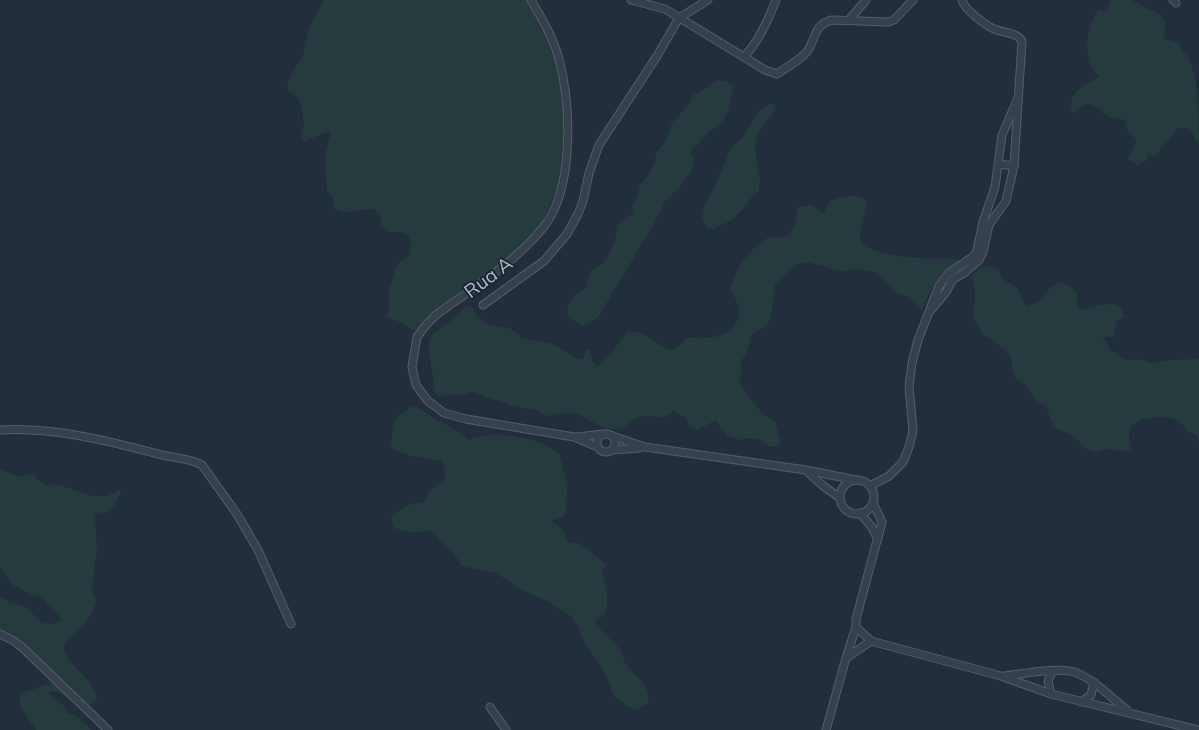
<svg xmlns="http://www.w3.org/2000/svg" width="1199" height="730" font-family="Mulish,sans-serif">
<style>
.green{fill:#253b3e}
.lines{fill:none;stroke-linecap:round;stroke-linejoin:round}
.street-casing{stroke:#555d6b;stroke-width:9}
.street{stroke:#37404d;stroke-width:7}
.labels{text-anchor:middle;stroke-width:4;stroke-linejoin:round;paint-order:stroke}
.street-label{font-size:19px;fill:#b2bac9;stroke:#1c2532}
</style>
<rect width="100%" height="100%" fill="#232e3d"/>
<g class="green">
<path d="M324 0H528L542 31 560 55 567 75 568 106 561 181 538 231 518 253 447 305 420 334 398 321 384 317 389 312V287L395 274 393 271 401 261 409 255 411 245 408 235 398 232H387L380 225 381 215 374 209 344 212 334 209 333 199 327 191 325 155 330 136V131L303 142 301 137 304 125 301 105 296 96 289 92 287 87 290 77 303 55 309 28Z"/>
<path d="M1111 0H1131L1148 9 1161 14 1165 23 1164 37 1167 40 1178 43C1181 49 1186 54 1189 59 1199 81 1199 118 1199 143L1195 141 1193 133 1189 128H1178L1155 156 1147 154V159L1139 165 1133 163 1128 159 1137 140 1128 132 1125 120 1107 116 1098 108 1087 104 1082 106 1075 113 1072 112C1067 92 1085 85 1099 77 1082 61 1085 27 1099 10H1102L1105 13H1106Z"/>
<path d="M718 80 728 82 734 86 727 114 723 121 709 132 690 152 694 160 690 173 680 186 666 200 655 222 598 317 587 324 580 325 567 315C567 302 574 294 586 288 587 282 589 274 593 269 596 266 600 266 603 263 612 251 617 240 617 226L634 213 632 206 638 196 639 186 647 177 654 165 657 152 665 143 672 123 689 104 693 95C703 91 709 85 718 80Z"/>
<path d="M768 104H775L776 109C768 120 755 133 755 147 755 156 759 165 758 175L760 177 759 191 751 198 740 212 730 221 718 227 711 229 707 228 702 217 705 203 714 188 731 148 742 138 758 112Z"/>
<path d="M848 196C857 196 864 195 867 204L860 236C861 260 938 259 956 259L962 264C957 271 948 272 941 277 931 285 927 298 922 310L907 296 897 293 876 273 866 270 856 269 846 271 836 270 807 262 797 264 775 285 771 318 765 326 752 334 746 354 740 362 742 371 739 381 746 393 761 412 775 422 781 441 778 446 771 447 758 439 748 438 738 440 728 436 715 420 699 430 689 426 685 417 674 411 663 418C654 417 641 414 632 420 627 424 624 429 616 429 597 430 588 415 572 413 563 411 553 415 544 416L542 413 538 411 511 405 471 392 463 395 450 394 439 397 434 391C436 375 424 351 431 337 436 329 446 326 452 319 458 314 462 307 471 306 475 312 480 321 487 324 502 329 511 324 522 339L551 343 577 359H582L586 351 590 350 592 360 597 367 610 355 627 332C649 329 653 345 671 350L680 345 687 338C697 338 709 339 718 336 743 328 744 309 730 290 737 264 748 251 770 236L777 238 788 236C796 226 797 219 797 207L812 205 824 214C829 198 832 199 848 196Z"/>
<path d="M989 266 999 269 1001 278 1018 289 1026 307 1038 302 1051 287 1060 282 1069 286 1077 293V303L1080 310C1094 309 1120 294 1124 317L1116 322 1115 335 1112 337H1102L1112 351 1122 358 1129 360 1140 359 1153 364 1169 360 1199 359V444L1197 435 1188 432C1179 415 1164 414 1147 420L1146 417 1130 426 1129 437 1131 451C1117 453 1112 445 1096 452L1087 449 1071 434 1061 431 1053 425 1046 406 1037 401 1025 385 1016 379 1012 370V359L1006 351 991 339 982 334 973 316 975 295 973 275 979 269Z"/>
<path d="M411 406H414L457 431 469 440C492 429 540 437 559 453L568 484 566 500V512L564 517 554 519 552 521 563 530 568 542C585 542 593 555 606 564V567L602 568C604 578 612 608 603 616 601 618 598 619 596 620L595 624 622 651C622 673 652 677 648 703L639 709H633L627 706 613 695 609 682 602 668 586 646 577 624 571 616 547 601 520 589 496 573 461 566C457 552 441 546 434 532L424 531 414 533 394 528 391 519C401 506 409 504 424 502L428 492 444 480 445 470 442 461C429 459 400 456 391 447L393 425 398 416 405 413Z"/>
<path d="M0 469 20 477C26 474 30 473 36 476L37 480 44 484 60 485 93 496H107L121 489C120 498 112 511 104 514L98 512 95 515 97 552 94 566V577L92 592 96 600 92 613 87 621 66 643 63 648C70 668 92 677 97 698 74 721 68 686 48 692 57 702 62 700 68 714L75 715 92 730H36C29 718 15 707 21 693L50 684 51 681C33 666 18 648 0 632V595L1 598 6 599 9 603C28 605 29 611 42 623L52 624 61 620C56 609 48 608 43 597L33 595 14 586 11 583 0 566Z"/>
</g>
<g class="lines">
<g class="street-casing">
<g id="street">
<path d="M531 0C542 19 553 37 559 59 571 105 575 190 542 229 513 264 473 288 436 315L426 325 417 337 412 367 416 385 428 401 444 413 466 419 574 437 598 447"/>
<path d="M631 0 665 9 765 70 777 74C786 68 796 62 804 55 817 43 811 25 832 20L888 22 894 20 913 0"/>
<path d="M1173 0 1176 3"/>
<path d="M849 20 866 0"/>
<path d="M744 57C759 41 768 21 776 0"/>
<path d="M998 164 1014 166"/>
<path d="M483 305 544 261 567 234 578 214 583 201 589 173 599 145 657 56 679 18 708 0"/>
<path d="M931 310 946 292 953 279 964 273 979 260 983 252 989 225 1006 201 1014 166 1022 41C1016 32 1004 33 994 29 985 25 964 9 962 0"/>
<path d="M0 430C55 427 109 441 162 455 176 458 189 458 202 465L237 514 258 550 291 624"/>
<circle cx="606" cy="443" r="9"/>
<path d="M612 436 645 447 806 470 856 480"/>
<path d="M577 437 603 434"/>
<path d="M612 450 640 448"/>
<path d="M807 471 822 485 840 498"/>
<circle cx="857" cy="497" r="17"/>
<path d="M870 486 889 476 903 462 909 447 913 431 909 386 912 363 918 340 939 286 949 273 974 256 977 250 983 222 995 187 1002 135 1018 98"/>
<path d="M873 503 882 522 856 619V627L871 641 1001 676 1051 694 1198 730"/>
<path d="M860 513 871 526 878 539"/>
<path d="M0 634 14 641 24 649 108 730"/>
<path d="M846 658 871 641"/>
<path d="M1004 676C1022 674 1061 666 1077 673 1096 681 1111 698 1127 710"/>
<path d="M1051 694 1048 681 1052 671"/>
<path d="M1081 702 1091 695 1094 682"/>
<path d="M490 707 506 730"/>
<path d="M826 730 846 658 856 627"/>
</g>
</g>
<use href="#street" class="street"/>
</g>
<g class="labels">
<g class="street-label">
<text transform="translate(488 277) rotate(-37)" y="7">Rua A</text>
</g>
</g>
</svg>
